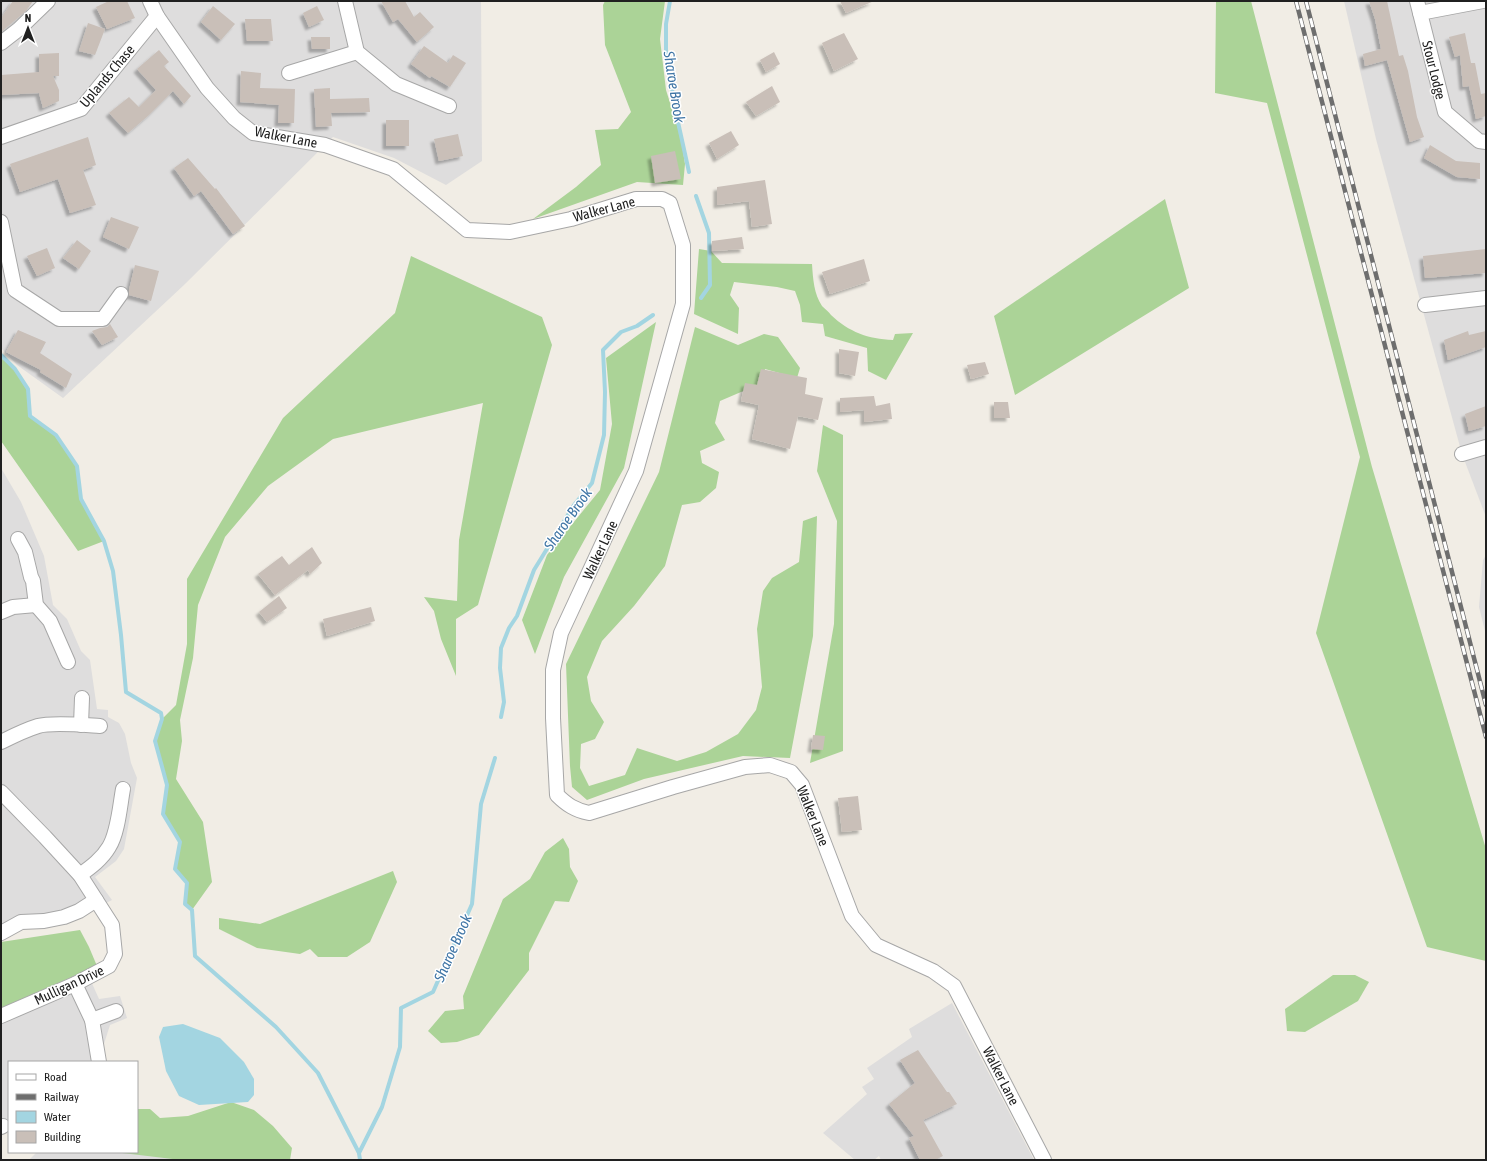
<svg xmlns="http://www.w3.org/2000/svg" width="1487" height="1161" font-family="'Asap Condensed',sans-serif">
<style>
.residential{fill:#dedddd}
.forest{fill:#abd397}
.water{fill:#a3d5e1}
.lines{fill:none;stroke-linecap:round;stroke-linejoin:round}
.stream{stroke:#a3d5e1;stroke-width:4}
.building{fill:#c9bfb8;filter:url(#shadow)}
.minor-casing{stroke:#a7a7a7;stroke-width:16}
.minor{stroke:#fff;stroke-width:14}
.rail-casing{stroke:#6e6e6e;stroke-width:4.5}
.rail{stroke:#fff;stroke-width:3;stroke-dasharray:9;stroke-linecap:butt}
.labels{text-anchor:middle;stroke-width:3;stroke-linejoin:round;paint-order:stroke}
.street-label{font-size:14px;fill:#202020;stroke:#fff}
.water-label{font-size:15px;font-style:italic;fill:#4076a6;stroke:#fff}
</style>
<defs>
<filter id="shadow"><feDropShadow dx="-3.5" dy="3.5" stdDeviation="1" flood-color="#0004"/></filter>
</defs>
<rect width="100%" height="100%" fill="#f1ede5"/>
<g class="residential">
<path d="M1 1H481L482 161 446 185 394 158 333 137 184 285 63 398 17 365 1 348Z"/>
<path d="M1344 1H1486V517L1462 454 1376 139Z"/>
<path d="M1 468 21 502 44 556 53 605 67 619 81 651 90 660 97 709 108 710V717L119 723 125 734 131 763 137 778 124 849 116 861 95 877 112 900 82 915 24 928 1 942Z"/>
<path d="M1486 555V635L1479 607 1483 560Z"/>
<path d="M86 970 99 999 120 996 127 1018 110 1025 103 1047 105 1062H9V1127L1 1131V1008Z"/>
<path d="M952 1003 1034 1160H881L879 1156 874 1160H855L823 1133 867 1094 862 1087 874 1079 867 1068 912 1037 909 1029Z"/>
<path d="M137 1147 280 1160H29L37 1152H137Z"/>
</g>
<g class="forest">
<path d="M605 1H665L660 39 666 90 681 138 685 164 683 185 637 182 533 219 576 187 601 165 595 130 618 129 631 112 605 45 603 5Z"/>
<path d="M1216 1H1251L1372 467 1486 849V961L1427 947 1316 633 1360 457 1267 103 1215 93Z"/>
<path d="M1165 199 1189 288 1015 395 994 316Z"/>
<path d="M699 249 711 251 722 263 812 264C813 279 814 294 822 306 825 309 829 312 831 315 849 332 868 339 893 340L895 334 913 333 886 380 868 371 867 348 825 336 823 324 802 322 800 305 795 291 777 287 734 282 730 295 739 308 738 334 694 314Z"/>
<path d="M411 256 542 317 552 345 478 605 456 619V676L441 639 434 611 424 597 457 601 459 540 483 403 333 439 268 486 225 537 198 605 193 658 180 720 182 741 176 779 203 822 212 882 192 910 185 904 187 883 175 869 180 842 163 814 167 785 155 741 162 719 176 705 187 644V579L283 418 395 313Z"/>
<path d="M656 322 624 468 564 577 535 654 522 620 547 555 600 490 612 424 606 358Z"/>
<path d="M695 327 738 345 764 334 778 337 800 368 797 378 765 369 762 383 720 401 715 423 725 440 700 451 702 463 719 472 716 488 700 502 682 505 665 566 634 606 602 641 587 677 591 701 604 722 595 739 581 744 580 768 589 786 625 775 637 748 677 761 706 752 738 734 756 710 762 687 757 629 763 591 772 578 799 562 803 521 817 516 813 636 790 758 743 756 644 779 587 800 572 787 570 766 566 664 659 472Z"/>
<path d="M1 358 15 369 28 389 30 416 56 435 77 466 81 499 104 541 78 551 1 441Z"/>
<path d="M823 425 843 435V751L810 763 834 624 837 521 817 471Z"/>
<path d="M563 838 569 849 570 867 578 881 569 902 555 901 529 953V970L479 1035 457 1042 441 1043 428 1031 445 1011 464 1009 463 996 503 899 530 879 545 852Z"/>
<path d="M393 871 397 882 370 942 347 957H318L310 949 300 954 257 948 219 929V918L260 924Z"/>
<path d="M80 930 89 947 97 966 1 1008V942Z"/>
<path d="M1333 975H1355L1369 982 1358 1001 1305 1032 1287 1031 1285 1009Z"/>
<path d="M231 1102 254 1110 273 1126 292 1148 290 1160H181L114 1152H137V1109H150L160 1118 188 1116Z"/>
</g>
<path class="water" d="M183 1024 220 1038 244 1062 254 1079V1095L248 1102 199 1105 179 1096 166 1071 159 1037 163 1027Z"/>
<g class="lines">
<g class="stream">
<path d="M670 1 666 24V53L676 113 689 172"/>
<path d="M696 196 709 233 710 285 701 298"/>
<path d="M1 355 15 369 28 389 30 416 56 435 77 466 81 499 104 541 113 571 121 635 126 692 161 713 162 719 155 741 167 785 163 814 180 842 175 869 187 883 185 904 192 910 195 956 276 1027 318 1073 359 1153"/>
<path d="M501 717 504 702 500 668 501 648 509 628 517 616 534 570 574 505 592 483 604 435 605 392 603 350 621 332 637 326 653 315"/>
<path d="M360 1160 359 1153 382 1107 400 1047 401 1008 433 992 472 904 481 804 495 758"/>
</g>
</g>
<g class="building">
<path d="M13 1H33L26 11 1 32V18Z"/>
<path d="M109 1H127L135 18 107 29 96 7Z"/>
<path d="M381 1H405L414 17 420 12 434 27 417 42 398 19 393 22Z"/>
<path d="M840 1H874L846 13Z"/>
<path d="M1369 1H1387L1399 56 1403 55 1408 71 1417 117 1424 137 1410 142 1387 60 1365 66 1363 54 1381 49 1375 19Z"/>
<path d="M213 6 235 24 221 40 201 22Z"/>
<path d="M317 6 324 20 309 27 303 13Z"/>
<path d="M245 19H271L273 41H247Z"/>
<path d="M88 23 105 29 95 55 79 51Z"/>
<path d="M844 33 858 59 834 71 822 43Z"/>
<path d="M1465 33 1471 63H1475L1481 94 1486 93V116L1476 119 1469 86 1463 87 1460 55 1455 57 1449 37Z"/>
<path d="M311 37H330V49H312Z"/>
<path d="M424 46 448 63 453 55 466 63 450 87 431 76 430 78 411 64Z"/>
<path d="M159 50 169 62 164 66 191 96 184 104 173 91 149 115 128 133 109 113 129 97 139 107 156 90 137 69Z"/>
<path d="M774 52 780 64 766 72 760 60Z"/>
<path d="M59 53V76H53L59 90V101L43 108 39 93 1 95V75L39 72V54Z"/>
<path d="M241 71 261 73 260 88 295 89 294 123H278L279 105 240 102Z"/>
<path d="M772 86 780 102 756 116 746 102Z"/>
<path d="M330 88V99L369 98 370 112 331 113 332 126 316 127 314 89Z"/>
<rect x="386" y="120" width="23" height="26"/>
<path d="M731 131 739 145 717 159 709 143Z"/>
<path d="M458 134 463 156 439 161 434 139Z"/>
<path d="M88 137 96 165 83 170 96 205 70 213 58 179 20 192 10 164Z"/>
<path d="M1430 145 1456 161 1480 163V179L1457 177 1424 158Z"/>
<path d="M675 151 681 179 655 183 651 156Z"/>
<path d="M188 158 215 189 216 188 245 226 233 234 201 191 194 196 174 168Z"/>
<path d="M765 180 772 224 752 227 749 201 717 205V187Z"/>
<path d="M111 217 139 227 129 249 103 237Z"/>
<path d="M742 237 744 249 712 251V241Z"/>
<path d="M77 240 91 251 79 269 63 258Z"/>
<path d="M47 248 55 268 37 276 27 256Z"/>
<path d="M1486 249V273L1425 278 1423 256Z"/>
<path d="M864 259 870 281 830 294 822 272Z"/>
<path d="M135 265 159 271 151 301 129 295V290Z"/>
<path d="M110 324 118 337 102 345 92 331 100 328 107 327Z"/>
<path d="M18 330 46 342 40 353 72 374 66 388 40 372 41 370 6 352Z"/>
<path d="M1468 331 1469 335 1486 331V347L1448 360 1444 340Z"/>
<path d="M839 349 859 352 855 376 839 373Z"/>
<path d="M985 362 989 374 971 379 967 365Z"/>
<path d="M761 369 807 378 805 394 823 398 818 420 798 416 790 449 752 439 759 405 741 401 745 383 757 385Z"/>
<path d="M874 396 876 406 890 403 892 419 864 422V410L840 412V398Z"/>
<path d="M994 402H1008L1010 418H994Z"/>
<path d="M1486 406V426L1469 431 1465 414Z"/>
<path d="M312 547 322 563 310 574 308 570 275 595 258 574 282 556 289 565Z"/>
<path d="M279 596 287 608 267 622 259 612Z"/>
<path d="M371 607 375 621 327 636 323 619Z"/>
<path d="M813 735 825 736 823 750 811 749Z"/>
<path d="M858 796 862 830 842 832 838 798Z"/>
<path d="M918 1050 947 1092H949L957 1104 923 1120 943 1156 935 1160H920L909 1138 914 1136 889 1104 915 1083 900 1060Z"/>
</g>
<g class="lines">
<g class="minor-casing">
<g id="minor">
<path d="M150 1 157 16 207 88 234 118 253 133 325 145 393 169 467 230 510 232 571 219 636 199H662L670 203 683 245V304L636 471 561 633 553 670V718L557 795C567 805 575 810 589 813L673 787 745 767 770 765 791 772 802 785 852 916 876 945 933 971 954 986 1044 1160"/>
<path d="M345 1 357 52 396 84 449 106"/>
<path d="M1417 1 1445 112 1479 141 1486 142"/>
<path d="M1420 13 1483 1"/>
<path d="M1 43 19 29 48 1"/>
<path d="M289 73 357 52"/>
<path d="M1 137 81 109 157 16"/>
<path d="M1 222 15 290 59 319H103L121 294"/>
<path d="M1425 305 1486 298"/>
<path d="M1462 454 1486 447"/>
<path d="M18 539 25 552 31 577 33 581 36 605 50 621 68 662"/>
<path d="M1 612 13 607 36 605"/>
<path d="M81 725 82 698"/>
<path d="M1 742C13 736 25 730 38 726 52 722 84 725 100 726"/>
<path d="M1 792 45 837 80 875 112 925 115 954 109 966 75 984 1 1016"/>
<path d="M80 875C91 867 102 859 109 847 118 833 120 805 123 789"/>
<path d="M1 933 21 922 44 921 64 917 79 911 96 900"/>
<path d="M75 984 92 1020 99 1062"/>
<path d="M92 1020 116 1011"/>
<path d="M1 1127 3 1126"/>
</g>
</g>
<use href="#minor" class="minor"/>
<g class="rail-casing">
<g id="rail">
<path d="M1296 1 1486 737"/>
<path d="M1306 1 1486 705"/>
</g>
</g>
<use href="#rail" class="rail"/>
</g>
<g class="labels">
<g class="street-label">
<text transform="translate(1434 70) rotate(76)" y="5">Stour Lodge</text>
<text transform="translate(107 76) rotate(-50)" y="5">Uplands Chase</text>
<text transform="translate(286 137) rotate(11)" y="5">Walker Lane</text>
<text transform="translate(604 209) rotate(-15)" y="5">Walker Lane</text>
<text transform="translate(600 550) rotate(-65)" y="5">Walker Lane</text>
<text transform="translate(813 816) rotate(68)" y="5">Walker Lane</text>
<text transform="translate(69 985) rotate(-25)" y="5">Mulligan Drive</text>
<text transform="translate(1001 1076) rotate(63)" y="5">Walker Lane</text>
</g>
<g class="water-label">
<text transform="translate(674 87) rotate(81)" y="5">Sharoe Brook</text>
<text transform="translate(568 519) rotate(-55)" y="5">Sharoe Brook</text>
<text transform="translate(453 948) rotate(-66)" y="5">Sharoe Brook</text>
</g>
</g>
<rect width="1487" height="1161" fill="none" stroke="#202020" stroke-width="4"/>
<rect x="8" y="1061" width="130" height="92" fill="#ffffff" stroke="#a6a6a6"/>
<rect x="16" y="1074" width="20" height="6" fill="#ffffff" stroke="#a6a6a6"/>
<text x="44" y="1081" font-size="12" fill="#202020">Road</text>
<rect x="16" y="1094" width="20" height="6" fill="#6e6e6e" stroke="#a6a6a6"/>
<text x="44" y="1101" font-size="12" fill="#202020">Railway</text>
<rect x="16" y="1111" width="20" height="12" fill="#a3d5e1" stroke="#a6a6a6"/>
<text x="44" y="1121" font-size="12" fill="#202020">Water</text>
<rect x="16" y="1131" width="20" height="12" fill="#c9bfb8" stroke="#a6a6a6"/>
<text x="44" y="1141" font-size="12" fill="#202020">Building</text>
<g transform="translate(28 28)" stroke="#ffffff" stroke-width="3" paint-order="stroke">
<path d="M0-3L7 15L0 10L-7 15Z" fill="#202020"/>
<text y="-6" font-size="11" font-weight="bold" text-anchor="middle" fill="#202020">N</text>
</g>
</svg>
